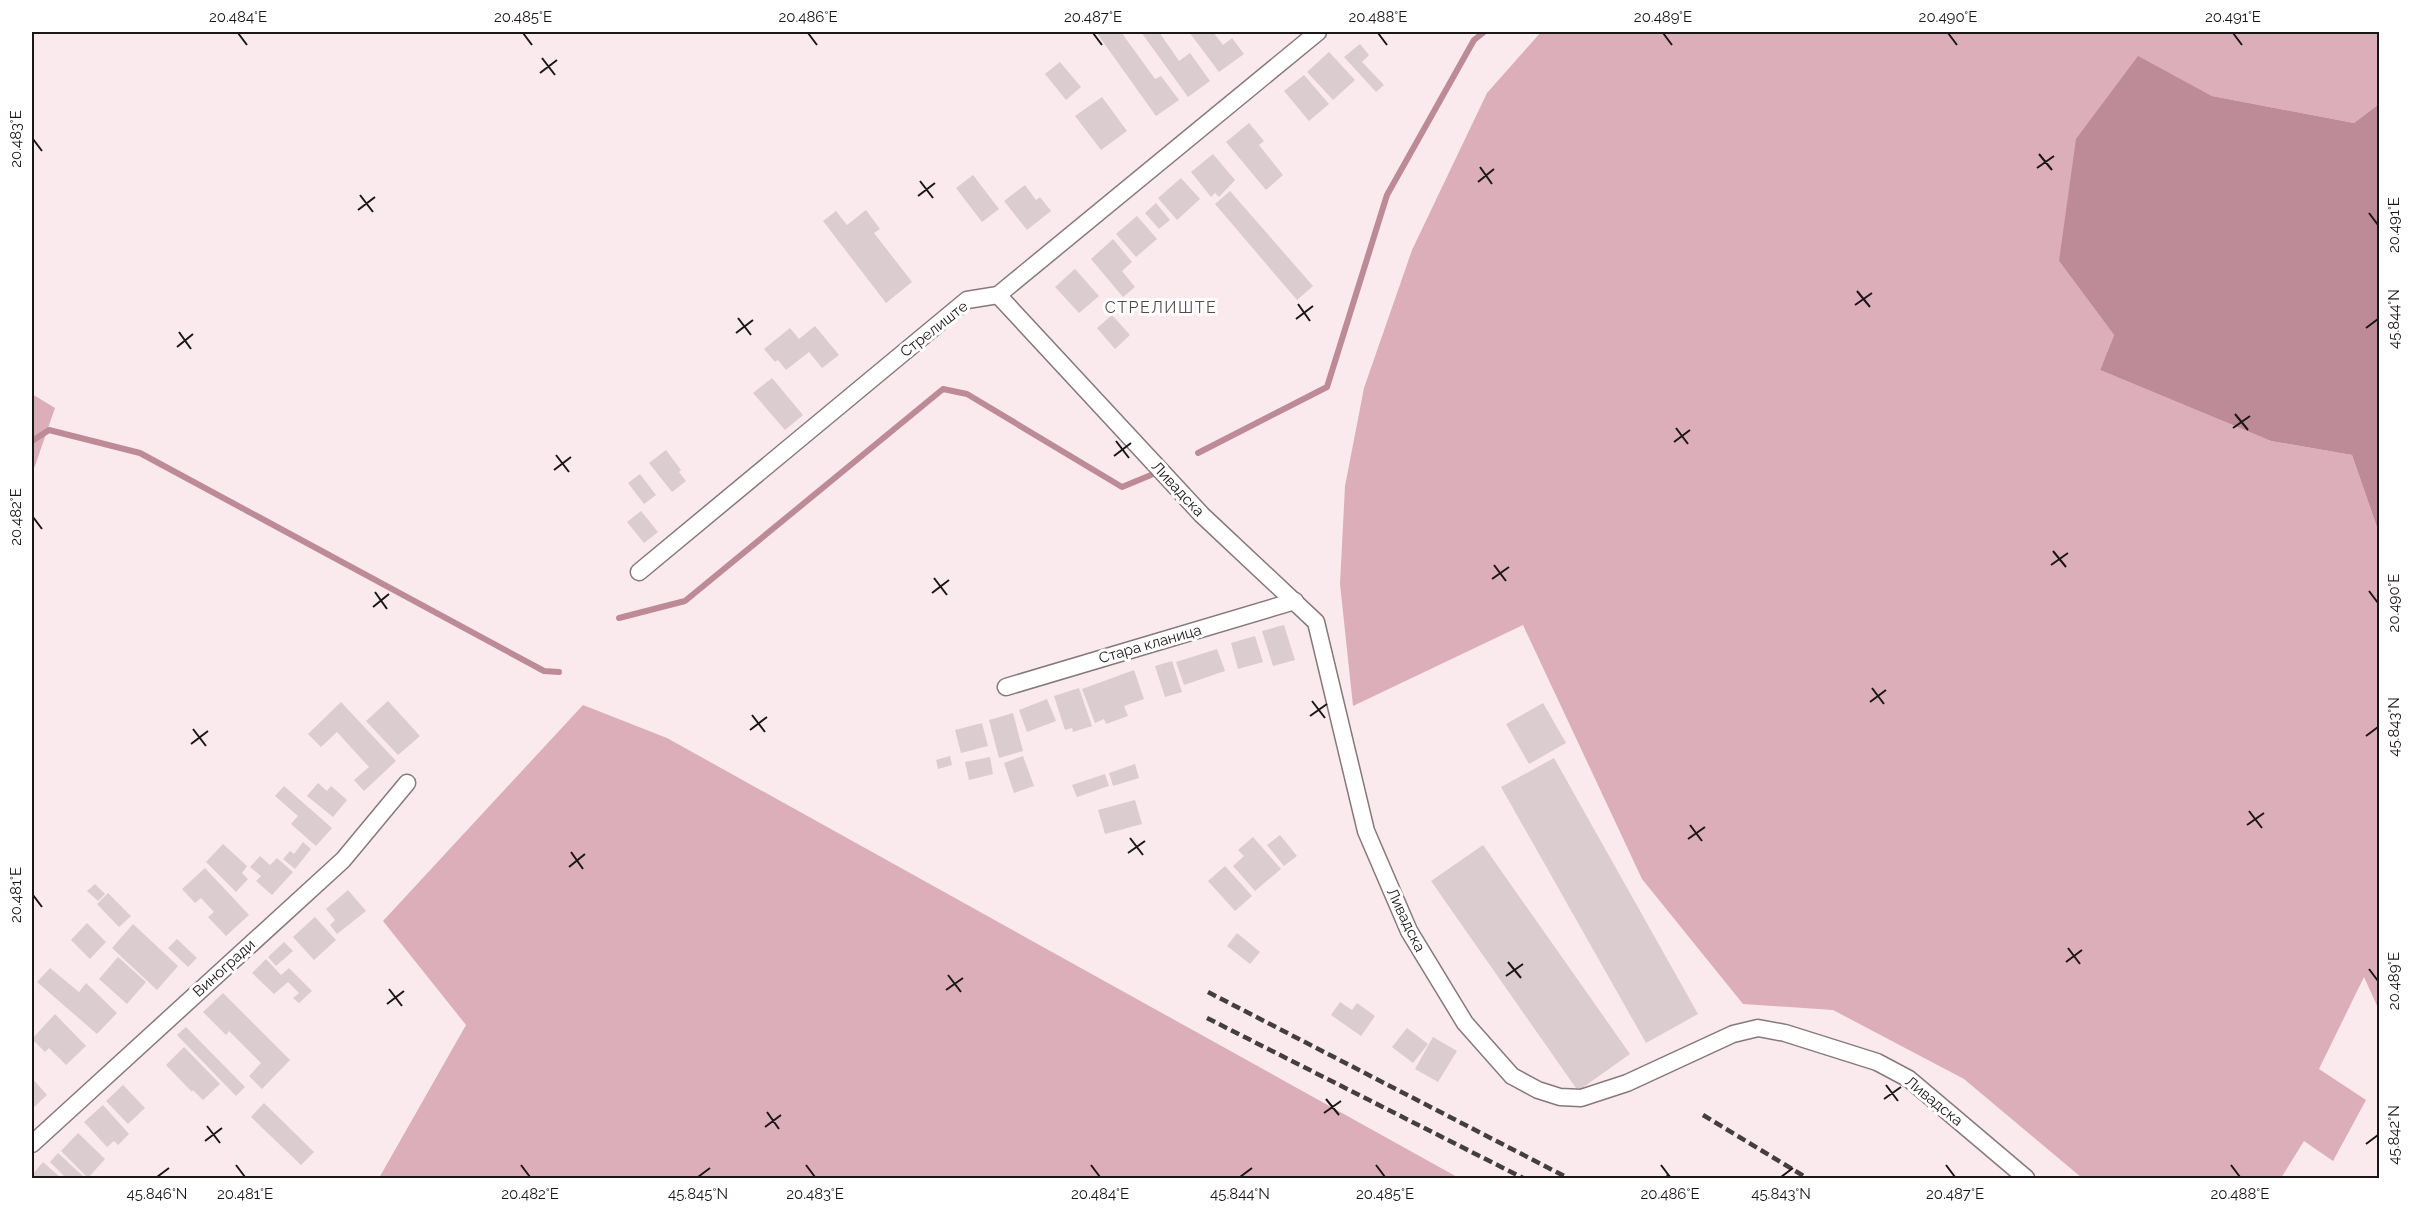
<svg xmlns="http://www.w3.org/2000/svg" width="2411" height="1210" font-family="Raleway,sans-serif">
<style>
.green{fill:#dbaeba}
.water{fill:#bd8a98}
.lines{fill:none;stroke-linecap:round;stroke-linejoin:round}
.stream{stroke:#bd8a98;stroke-width:6}
.building{fill:#dbccd0}
.minor-casing{stroke:#86797c;stroke-width:19}
.minor{stroke:#fff;stroke-width:16}
.rail{stroke:#453e41;stroke-width:4.5;stroke-dasharray:9 4.5;stroke-linecap:butt}
.ticks{fill:none;stroke:#1b1618;stroke-width:2}
.labels{text-anchor:middle;stroke-width:6;stroke-linejoin:round;paint-order:stroke}
.street-label{font-size:15px;fill:#1b1618;stroke:#fff}
.neighbourhood-label{font-size:16px;letter-spacing:1.5px;fill:#55484b;stroke:#fff}
.neatline{fill:none;stroke:#1b1618;stroke-width:2}
.ticks-label{font-size:15px;text-anchor:middle;fill:#1b1618}
</style>
<rect width="100%" height="100%" fill="#faeaee"/>
<g class="green">
<path d="M1541 32H2379V104L2354 123 2212 96 2138 57 2059 261 2114 335 2100 370 2271 441 2352 455 2379 533V1010L2364 977 2319 1069 2366 1100 2333 1161 2304 1141 2281 1178H2082L1964 1079 1833 1010 1743 1004 1642 879 1523 625 1353 706 1340 584 1345 486 1364 388 1412 250 1487 93Z"/>
<path d="M32 394 55 408 35 466 32 471Z"/>
<path d="M583 705 667 738 1459 1178H379L466 1025 383 921Z"/>
</g>
<path class="water" d="M2138 56 2212 96 2354 123 2379 104V533L2352 455 2271 441 2100 370 2114 335 2059 261 2076 139Z"/>
<g class="lines">
<g class="stream">
<path d="M32 441 49 430 140 453 544 671 559 672"/>
<path d="M1198 453 1327 387 1387 195 1474 40 1484 32"/>
<path d="M619 618 685 601 943 389 967 394 1122 487 1151 475"/>
</g>
</g>
<g class="building">
<path d="M1096 32H1121L1155 79 1161 76 1179 100 1156 116Z"/>
<path d="M1141 32H1159L1179 61 1190 53 1210 81 1188 97Z"/>
<path d="M1189 32H1213L1223 45 1232 38 1244 54 1219 72Z"/>
<path d="M1360 44 1369 55 1362 62 1384 85 1376 92 1344 57Z"/>
<path d="M1329 52 1355 80 1333 100 1307 72Z"/>
<path d="M1060 62 1081 87 1066 100 1045 74Z"/>
<path d="M1304 75 1329 104 1309 121 1284 91Z"/>
<path d="M1102 97 1127 131 1101 150 1075 116Z"/>
<path d="M1249 123 1264 141 1259 145 1283 175 1266 190 1226 142Z"/>
<path d="M1213 154 1235 180 1219 197 1215 193 1211 197 1191 172Z"/>
<path d="M973 175 999 209 982 222 956 188Z"/>
<path d="M1181 178 1200 199 1177 220 1158 198Z"/>
<path d="M1025 185 1036 200 1040 197 1051 211 1027 230 1004 201Z"/>
<path d="M1230 191 1313 286 1297 300 1215 204Z"/>
<path d="M1156 203 1170 220 1159 229 1145 213Z"/>
<path d="M866 210 880 229 874 233 912 282 886 303 823 221 836 211 847 225Z"/>
<path d="M1137 216 1157 239 1136 257 1116 234Z"/>
<path d="M1113 239 1132 262 1122 271 1135 287 1123 297 1091 259Z"/>
<path d="M1075 269 1099 296 1079 313 1055 287Z"/>
<path d="M1112 315 1130 335 1115 349 1097 328Z"/>
<path d="M815 326 839 355 822 368 809 352 786 370 778 360 775 362 764 349 790 328 799 339Z"/>
<path d="M772 378 803 415 785 430 753 393Z"/>
<path d="M666 450 681 470 679 472 686 481 672 492 649 463Z"/>
<path d="M640 474 656 495 644 504 628 483Z"/>
<path d="M641 511 658 532 644 543 627 522Z"/>
<path d="M1284 625 1295 660 1273 666 1262 631Z"/>
<path d="M1255 636 1263 662 1238 669 1231 643Z"/>
<path d="M1217 649 1225 671 1184 685 1176 662Z"/>
<path d="M1172 661 1182 692 1165 697 1155 666Z"/>
<path d="M1134 670 1144 699 1124 706 1128 716 1106 724 1104 719 1095 723 1082 689Z"/>
<path d="M1079 688 1092 726 1073 732 1072 728 1065 730 1054 696Z"/>
<path d="M1047 699 1056 721 1027 732 1019 710Z"/>
<path d="M388 701 420 736 398 755 366 721Z"/>
<path d="M341 702 396 761 364 791 354 780 369 767 337 732 321 747 308 734Z"/>
<path d="M1543 703 1566 743 1529 764 1506 724Z"/>
<path d="M1013 713 1023 751 999 758 989 720Z"/>
<path d="M982 723 988 746 961 753 955 730Z"/>
<path d="M950 756 952 765 938 769 936 760Z"/>
<path d="M1023 756 1034 786 1014 793 1004 763Z"/>
<path d="M990 757 993 774 969 780 965 762Z"/>
<path d="M1554 758 1698 1014 1646 1043 1501 787Z"/>
<path d="M1135 764 1139 778 1113 786 1109 773Z"/>
<path d="M1105 774 1109 786 1077 797 1072 785Z"/>
<path d="M318 783 327 791 331 786 347 800 333 817 307 796Z"/>
<path d="M284 786 332 828 316 846 291 824 298 816 275 796Z"/>
<path d="M1135 800 1142 824 1105 834 1098 810Z"/>
<path d="M1280 835 1297 856 1284 866 1267 845Z"/>
<path d="M1253 837 1281 869 1255 891 1233 866 1244 856 1238 850Z"/>
<path d="M303 842 311 849 295 869 283 859 290 851 294 854Z"/>
<path d="M223 844 247 866 242 873 248 879 236 892 206 862Z"/>
<path d="M1483 845 1630 1054 1578 1091 1431 881Z"/>
<path d="M260 856 270 865 277 858 293 872 272 895 256 881 261 876 250 867Z"/>
<path d="M1225 866 1252 896 1235 911 1208 881Z"/>
<path d="M205 868 249 915 226 936 208 917 214 912 201 898 195 903 182 889Z"/>
<path d="M95 884 105 894 98 901 87 891Z"/>
<path d="M348 890 366 911 337 934 330 925 335 920 326 909Z"/>
<path d="M108 893 131 916 119 927 97 904Z"/>
<path d="M315 917 336 940 314 960 293 937Z"/>
<path d="M87 923 106 942 90 959 71 940Z"/>
<path d="M133 924 178 966 157 990 112 948Z"/>
<path d="M1237 933 1260 952 1250 964 1227 946Z"/>
<path d="M177 939 197 958 188 967 168 948Z"/>
<path d="M284 942 293 951 276 966 268 957Z"/>
<path d="M118 957 146 982 127 1004 99 979Z"/>
<path d="M266 959 281 975 289 968 312 991 299 1003 293 998 299 993 288 982 274 994 252 973Z"/>
<path d="M50 968 79 992 86 983 117 1013 97 1034 37 982Z"/>
<path d="M223 993 290 1060 262 1089 249 1076 261 1063 229 1031 226 1035 203 1012Z"/>
<path d="M1340 1002 1352 1010 1357 1003 1375 1016 1361 1036 1331 1015Z"/>
<path d="M55 1014 86 1046 66 1065 49 1048 45 1052 32 1039Z"/>
<path d="M186 1027 245 1087 236 1096 177 1035Z"/>
<path d="M1407 1028 1428 1044 1413 1063 1392 1047Z"/>
<path d="M1433 1037 1457 1051 1438 1082 1415 1069Z"/>
<path d="M184 1047 220 1084 203 1100 193 1090 192 1092 166 1065Z"/>
<path d="M32 1078 47 1095 32 1109Z"/>
<path d="M123 1085 145 1108 128 1124 106 1101Z"/>
<path d="M264 1103 314 1152 301 1165 251 1117Z"/>
<path d="M103 1105 129 1134 118 1145 114 1141 107 1147 84 1122Z"/>
<path d="M78 1133 105 1159 88 1178 61 1151Z"/>
<path d="M58 1153 85 1178H66L50 1162Z"/>
<path d="M43 1162 61 1178H32V1175Z"/>
</g>
<g class="lines">
<g class="minor-casing">
<g id="minor">
<path d="M998 295 1202 515 1316 622 1366 831 1409 931 1465 1023 1512 1076 1538 1090 1560 1097 1581 1098 1627 1083 1733 1034 1758 1028 1785 1033 1877 1062 1909 1079 2026 1178"/>
<path d="M639 572 967 300 998 295 1318 32"/>
<path d="M1006 687 1295 601"/>
<path d="M32 1144 343 860 407 783"/>
</g>
</g>
<use href="#minor" class="minor"/>
<g class="rail">
<path d="M1208 992 1568 1178"/>
<path d="M1207 1018 1523 1178"/>
<path d="M1703 1115 1807 1178"/>
<path d="M1666 1176 1670 1178"/>
</g>
</g>
<path class="ticks" d="M238 33 247 45M523 33 532 45M808 33 817 45M1093 33 1102 45M1378 33 1387 45M1663 33 1672 45M1948 33 1957 45M2233 33 2242 45M542 58 555 75M540 73 557 60M33 139 42 151M2039 154 2052 170M1480 167 1492 184M2037 168 2054 156M920 181 933 198M1478 182 1494 169M360 195 373 212M918 196 935 183M358 210 375 197M2369 213 2378 225M1857 291 1870 307M1298 304 1310 321M1855 305 1872 293M738 318 751 335M1296 319 1313 306M2366 328 2378 319M179 332 191 349M736 333 753 320M177 347 193 334M2235 414 2248 430M1676 428 1688 444M2233 428 2250 416M1116 441 1129 458M1674 442 1690 430M556 455 569 472M1114 456 1131 443M554 470 571 457M33 517 42 529M2053 551 2066 567M1494 565 1506 581M2051 565 2068 553M934 578 947 595M1492 579 1509 567M2369 591 2378 603M375 592 387 609M932 593 949 580M373 607 389 594M1872 688 1884 704M1312 701 1325 718M1870 702 1886 690M752 715 765 732M1310 716 1327 704M193 729 206 746M750 730 767 717M2366 736 2378 727M191 744 208 731M2249 811 2262 828M1690 825 1702 841M2247 825 2264 813M1130 838 1143 855M1688 839 1705 827M571 852 583 869M1128 853 1145 841M569 867 585 854M33 895 42 907M2068 948 2080 964M1508 962 1521 978M2066 962 2082 950M2369 969 2378 981M948 975 961 992M1506 976 1523 964M389 989 402 1006M946 990 963 978M387 1004 404 991M1886 1085 1898 1101M1326 1099 1339 1115M1884 1099 1901 1087M767 1112 779 1129M1324 1113 1341 1101M207 1126 220 1143M765 1127 781 1115M205 1141 222 1128M2366 1144 2378 1135M236 1165 245 1177M521 1165 530 1177M806 1165 815 1177M1091 1165 1100 1177M1376 1165 1385 1177M1661 1165 1670 1177M1946 1165 1955 1177M2231 1165 2240 1177M157 1177 169 1168M698 1177 710 1168M1240 1177 1252 1168M1781 1177 1793 1168"/>
<g class="labels">
<g class="street-label">
<text transform="translate(934 329) rotate(-38)" y="5">Стрелиште</text>
<text transform="translate(1178 489) rotate(47)" y="5">Ливадска</text>
<text transform="translate(1150 644) rotate(-16)" y="5">Стара кланица</text>
<text transform="translate(1406 920) rotate(64)" y="5">Ливадска</text>
<text transform="translate(224 968) rotate(-42)" y="5">Виногради</text>
<text transform="translate(1934 1101) rotate(39)" y="5">Ливадска</text>
</g>
<g class="neighbourhood-label">
<text x="1161" y="313">СТРЕЛИШТЕ</text>
</g>
</g>
<rect width="2411" height="1210" fill="none" stroke="#ffffff" stroke-width="66"/>
<rect x="33" y="33" width="2345" height="1144" class="neatline"/>
<g class="ticks-label">
<text x="238" y="22">20.484°E</text>
<text x="523" y="22">20.485°E</text>
<text x="808" y="22">20.486°E</text>
<text x="1093" y="22">20.487°E</text>
<text x="1378" y="22">20.488°E</text>
<text x="1663" y="22">20.489°E</text>
<text x="1948" y="22">20.490°E</text>
<text x="2233" y="22">20.491°E</text>
<text transform="translate(16 139) rotate(-90)" y="5">20.483°E</text>
<text transform="translate(2394 225) rotate(-90)" y="5">20.491°E</text>
<text transform="translate(2394 319) rotate(-90)" y="5">45.844°N</text>
<text transform="translate(16 517) rotate(-90)" y="5">20.482°E</text>
<text transform="translate(2394 603) rotate(-90)" y="5">20.490°E</text>
<text transform="translate(2394 727) rotate(-90)" y="5">45.843°N</text>
<text transform="translate(16 895) rotate(-90)" y="5">20.481°E</text>
<text transform="translate(2394 981) rotate(-90)" y="5">20.489°E</text>
<text transform="translate(2394 1135) rotate(-90)" y="5">45.842°N</text>
<text x="157" y="1199">45.846°N</text>
<text x="245" y="1199">20.481°E</text>
<text x="530" y="1199">20.482°E</text>
<text x="698" y="1199">45.845°N</text>
<text x="815" y="1199">20.483°E</text>
<text x="1100" y="1199">20.484°E</text>
<text x="1240" y="1199">45.844°N</text>
<text x="1385" y="1199">20.485°E</text>
<text x="1670" y="1199">20.486°E</text>
<text x="1781" y="1199">45.843°N</text>
<text x="1955" y="1199">20.487°E</text>
<text x="2240" y="1199">20.488°E</text>
</g>
</svg>
